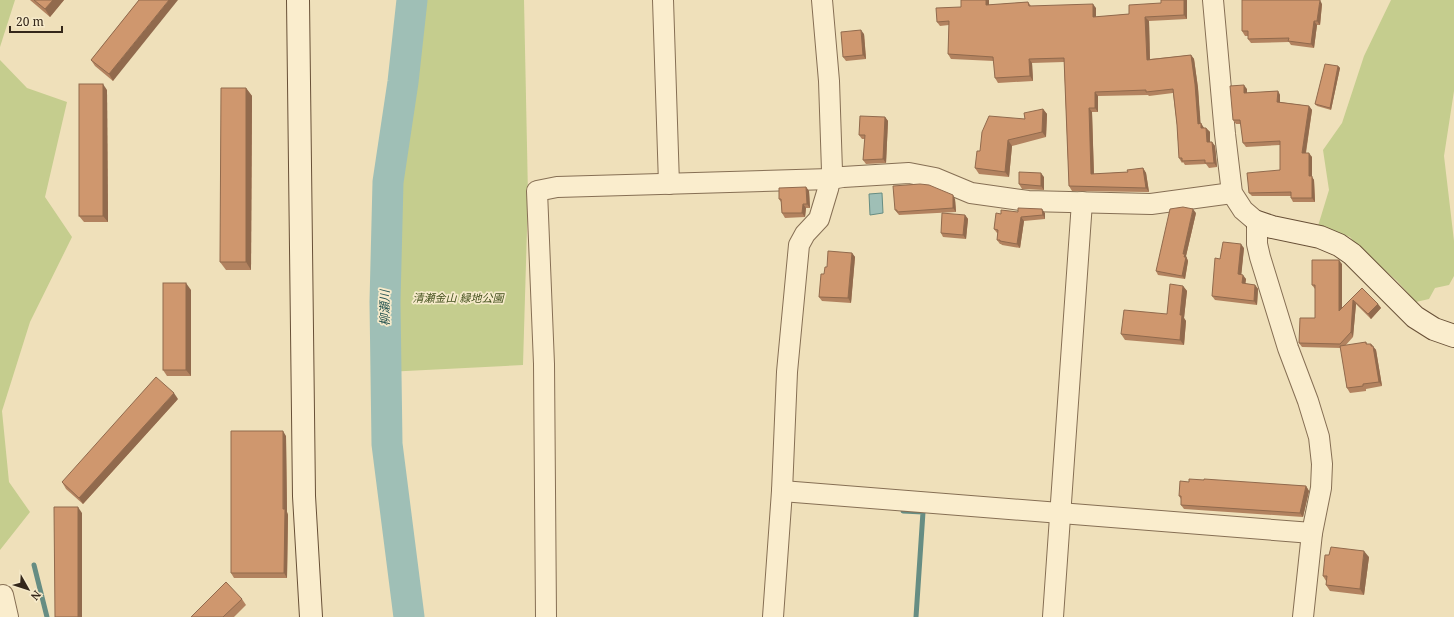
<svg xmlns="http://www.w3.org/2000/svg" width="1454" height="617" font-family="'Noto Serif','Noto Sans JP',serif">
<style>
.green{fill:#c5cd8e}
.water{fill:#9fbfb6;stroke:#668d83}
.lines{fill:none;stroke-linecap:round;stroke-linejoin:round}
.stream{stroke:#668d83;stroke-width:5}
.river{stroke:#9fbfb6;stroke-width:31}
.street-casing{stroke:#866f54;stroke-width:22}
.secondary-casing{stroke:#685037;stroke-width:24}
.street{stroke:#faedcd;stroke-width:20}
.secondary{stroke:#faedcd;stroke-width:22}
.wall{fill:#b2825f}
.shaded-wall{fill:#916a4d}
.building{fill:#cf976e;stroke:#916a4d}
.labels{text-anchor:middle;stroke-width:3.5;stroke-linejoin:round;paint-order:stroke}
.park-label{font-size:11px;font-style:italic;fill:#45521f;stroke:#f6eaca}
.water-label{font-size:12px;font-style:italic;fill:#285552;stroke:#f6eaca}
</style>
<rect width="100%" height="100%" fill="#efe0ba"/>
<g class="green">
<path d="M0 0H15L0 47Z"/>
<path d="M412 0H524L528 195 523 365 386 372Z"/>
<path d="M1391 0H1454V91L1444 156 1454 241V276L1449 285 1435 288 1429 299 1416 302 1397 281 1357 246 1350 237 1318 226 1329 190 1323 150 1342 123 1364 56Z"/>
<path d="M0 60 27 88 67 102 45 197 72 237 30 322 2 411 9 482 30 512 0 550Z"/>
</g>
<path class="water" d="M882 193 883 213 870 215 869 194Z"/>
<g class="lines">
<g class="stream">
<path d="M903 511 923 512 916 617"/>
<path d="M34 565 47 617"/>
</g>
<path class="river" d="M409 617 387 444 385 302 388 182 403 82 412 0"/>
<g class="street-casing">
<g id="street">
<path d="M663 0 669 184"/>
<path d="M1213 0 1225 134 1232 193 1243 210 1257 222V244L1260 257 1288 348 1308 401 1319 437 1322 464 1321 488 1312 533 1303 617"/>
<path d="M782 491 1312 533"/>
<path d="M3 595 8 617"/>
<path d="M546 617 544 364 537 191 557 187 830 179 843 177 909 173 935 178 971 193 1028 201 1151 204 1232 193"/>
<path d="M773 617 782 491 787 372 799 245 805 234 819 219 828 189 832 171 829 81 822 0"/>
<path d="M1053 617 1082 202"/>
</g>
</g>
<g class="secondary-casing">
<g id="secondary">
<path d="M298 0 304 496 311 617"/>
<path d="M1257 222 1272 227 1320 237 1339 245 1352 254 1415 317 1434 329 1454 336"/>
</g>
</g>
<use href="#street" class="street"/>
<use href="#secondary" class="secondary"/>
</g>
<g class="wall">
<path d="M30 0H64L50 17Z"/>
<path d="M139 0 113 81 95 66 91 60Z"/>
<path d="M989 0V5L1028 2 1031 6 1096 8V17L1129 14 1161 3 1187 0V19L1149 21 1150 59 1191 55 1194 59 1198 88 1200 123 1204 128H1206L1210 132V142H1212L1215 146 1217 167 1209 168 1206 164 1185 165 1183 162 1182 163 1179 158 1177 125 1173 93 1149 96 1148 95 1098 96V112H1092L1094 174 1128 172 1143 168 1146 173 1149 192 1072 191 1069 186 1064 62 1032 63 1033 81 998 83 995 78 994 61 951 59 948 54 949 25 940 26 937 22 961 7Z"/>
<path d="M1322 4 1320 25H1317L1314 48 1291 45 1289 42 1251 43 1248 39V36H1245L1242 31Z"/>
<path d="M864 34 866 59 846 61 843 57Z"/>
<path d="M1338 66 1340 68 1331 110 1317 106 1315 104Z"/>
<path d="M246 88 252 96 251 270H226L220 262Z"/>
<path d="M1247 89V93L1278 91 1280 95V102L1309 106 1312 110 1306 153 1312 157V177L1314 180 1315 202H1293L1291 198V196H1252L1249 193 1280 170V145L1246 147 1243 143 1241 124H1236L1233 120Z"/>
<path d="M107 90 108 222H84L79 216Z"/>
<path d="M1043 109 1047 114 1046 137 1012 146 1009 177 979 174 975 168 980 151Z"/>
<path d="M885 117 888 121 886 163 866 164 863 160 865 139H862L859 135Z"/>
<path d="M1044 177V190L1022 189 1019 184Z"/>
<path d="M806 187 809 191 810 208H806L805 217 785 218 782 213 781 202 779 199Z"/>
<path d="M955 199 956 212 899 215 895 210Z"/>
<path d="M1018 212 1045 213V219L1024 221 1020 248 1002 245 1001 244H1000L997 240 998 233H997L994 229 1001 214Z"/>
<path d="M1196 213 1186 256 1188 261 1185 279 1158 275 1156 271Z"/>
<path d="M965 215 968 219 966 239 943 237 941 233Z"/>
<path d="M1244 248 1241 275 1246 279 1245 284 1255 285 1258 289 1257 305 1215 300 1212 296 1220 259Z"/>
<path d="M852 253 855 257 851 303 822 301 819 297 827 267Z"/>
<path d="M1342 264V308L1362 288 1378 304 1381 308 1371 319 1356 304 1353 337 1345 346 1366 342 1367 344H1371L1376 350 1382 386 1366 389V391L1350 393 1347 388 1341 348 1302 347 1299 343 1315 318V289L1312 285Z"/>
<path d="M1183 286 1187 291 1184 318 1186 321 1184 345 1125 340 1121 334 1167 314Z"/>
<path d="M191 290V376H167L163 370Z"/>
<path d="M178 399 83 504 66 489 62 482Z"/>
<path d="M286 436 287 512 288 515 287 578H234L231 573Z"/>
<path d="M1204 480 1306 486 1309 491 1303 517 1184 509 1181 505V499L1179 496 1189 482Z"/>
<path d="M1369 557 1364 595 1330 591 1326 585V581L1323 576Z"/>
<path d="M242 599 246 605 234 617H191Z"/>
</g>
<g class="shaded-wall">
<path d="M53 0H64L50 17 45 9Z"/>
<path d="M169 0H178L113 81 109 74Z"/>
<path d="M986 0H989V10L986 5Z"/>
<path d="M1184 0H1187V19L1184 15Z"/>
<path d="M1320 0 1322 4 1320 25 1317 21Z"/>
<path d="M1093 4 1096 8V22L1093 17Z"/>
<path d="M1145 17 1149 21 1150 64 1147 60Z"/>
<path d="M1314 21 1317 25 1314 48 1311 44Z"/>
<path d="M861 30 864 34 866 59 863 55Z"/>
<path d="M1191 55 1194 59 1198 88 1201 128 1198 124Z"/>
<path d="M1029 59 1032 63 1033 81 1030 76Z"/>
<path d="M1338 66 1340 68 1331 110 1330 108Z"/>
<path d="M103 84 107 90 108 222 103 216Z"/>
<path d="M1244 85 1247 89V97L1244 93Z"/>
<path d="M246 88 252 96 251 270 246 262Z"/>
<path d="M1278 91 1280 95V106L1277 102Z"/>
<path d="M1095 92 1098 96V112L1095 108Z"/>
<path d="M1309 106 1312 110 1305 157 1302 153Z"/>
<path d="M1089 108 1092 112 1094 178 1091 174Z"/>
<path d="M1043 109 1047 114 1046 137 1042 132Z"/>
<path d="M885 117 888 121 886 163 883 159Z"/>
<path d="M1201 123 1204 128H1201Z"/>
<path d="M1206 128 1210 132V146L1207 142Z"/>
<path d="M1008 140 1012 146 1009 177 1005 172Z"/>
<path d="M1212 142 1215 146 1217 167 1214 163Z"/>
<path d="M1309 153 1312 157V177L1314 180 1315 202 1312 198 1309 176Z"/>
<path d="M1143 168 1146 173 1149 192 1146 188Z"/>
<path d="M1041 173 1044 177V190L1041 186Z"/>
<path d="M806 187 809 191 810 208 807 204Z"/>
<path d="M953 195 955 199 956 212 953 208Z"/>
<path d="M803 204 806 208 805 217 802 213Z"/>
<path d="M1042 209 1045 213V219L1043 215Z"/>
<path d="M1193 209 1196 213 1186 256 1188 261 1185 279 1182 276 1184 257 1183 254Z"/>
<path d="M965 215 968 219 966 239 963 235Z"/>
<path d="M1021 217 1024 221 1020 248 1017 244Z"/>
<path d="M1241 244 1244 248 1241 278 1238 274Z"/>
<path d="M852 253 855 257 851 303 848 298Z"/>
<path d="M1339 260 1342 264V315L1339 311Z"/>
<path d="M1243 275 1246 279 1245 287 1242 283Z"/>
<path d="M186 283 191 290V376L186 370Z"/>
<path d="M1255 285 1258 289 1257 305 1254 301Z"/>
<path d="M1183 286 1187 291 1184 318 1186 321 1184 345 1180 340V315Z"/>
<path d="M1353 300 1356 304 1353 337 1351 332Z"/>
<path d="M1378 304 1381 308 1371 319 1368 314Z"/>
<path d="M1371 344 1376 350 1382 386 1379 382Z"/>
<path d="M174 393 178 399 83 504 79 498Z"/>
<path d="M283 431 286 436 287 512 288 515 287 578 284 573Z"/>
<path d="M1306 486 1309 491 1303 517 1300 513Z"/>
<path d="M78 507 82 513V617H78Z"/>
<path d="M1364 551 1369 557 1364 595 1360 589Z"/>
</g>
<g class="building">
<path d="M34 0H53L45 9Z"/>
<path d="M139 0H169L109 74 91 60Z"/>
<path d="M961 0H986V5L1028 2 1029 6 1093 4V17L1129 14V5L1161 3V0H1184V15L1145 17 1147 60 1191 55 1195 84 1198 124 1201 123V128H1206L1207 142H1212L1214 163H1205V160L1182 161V158H1179L1177 125 1173 89 1146 92V90L1095 92V108H1089L1091 174 1128 172 1127 170 1143 168 1146 188 1069 186 1064 58 1029 59 1030 76 995 78 993 57 948 54 949 21 937 22 936 8 961 7Z"/>
<path d="M1242 0H1320L1317 21H1314L1311 44 1288 41 1289 38 1248 39V31H1242Z"/>
<path d="M861 30 863 55 843 57 841 32Z"/>
<path d="M1325 64 1338 66 1330 108 1315 104Z"/>
<rect x="79" y="84" width="24" height="132"/>
<path d="M1244 85V93L1278 91 1277 102 1309 106 1302 153H1309V176H1312V198H1291V192L1249 193 1247 173 1280 170V141L1243 143 1240 120H1233L1230 86Z"/>
<path d="M221 88H246V262H220Z"/>
<path d="M1043 109 1042 132 1008 140 1005 172 975 168 977 151H980L982 132 989 116 1025 119 1024 113Z"/>
<path d="M860 116 885 117 883 159 863 160 865 135H859Z"/>
<path d="M1019 172 1041 173V186L1019 184Z"/>
<path d="M920 184 929 185 953 195V208L897 212V210H895L893 186Z"/>
<path d="M806 187 807 204H803L802 213H782L781 199H779V188Z"/>
<path d="M1183 207 1193 209 1183 254H1185L1184 257H1186L1182 276 1156 271 1170 209Z"/>
<path d="M1018 208 1042 209 1043 215 1021 217 1017 244 1000 241V240H997L998 230 994 229 996 213 1001 214V210L1018 212Z"/>
<path d="M942 213 965 215 963 235 941 233Z"/>
<path d="M1223 242 1241 244 1238 274 1243 275 1242 283 1255 285 1254 301 1212 296 1215 258 1220 259Z"/>
<path d="M828 251 852 253 848 298 819 297 821 274H824L825 267H827Z"/>
<path d="M1312 260H1339V311L1362 288 1378 304 1368 314 1353 300 1351 332 1340 344 1299 343 1300 318H1315V285H1312Z"/>
<rect x="163" y="283" width="23" height="87"/>
<path d="M1170 284 1183 286 1180 315H1182L1180 340 1121 334 1124 310 1167 314Z"/>
<path d="M1366 342V344H1371V346H1373L1379 382 1363 384V386L1347 388 1340 346Z"/>
<path d="M156 377 174 393 79 498 62 482Z"/>
<path d="M231 431H283V509H285L284 573H231Z"/>
<path d="M1189 479 1204 480V479L1306 486 1300 513 1181 505V496H1179L1180 481 1189 482Z"/>
<path d="M54 507H78V617H55Z"/>
<path d="M1331 547 1364 551 1360 589 1326 585 1327 576H1323L1325 555H1329Z"/>
<path d="M226 582 242 599 223 617H191Z"/>
</g>
<g class="labels">
<g class="park-label">
<text x="458" y="302">清瀬金山 緑地公園</text>
</g>
<g class="water-label">
<text transform="translate(385 308) rotate(-90)" y="4">柳瀬川</text>
</g>
</g>
<g transform="translate(28 589) rotate(129)" stroke="#f6eaca" stroke-width="3" paint-order="stroke">
<path d="M0-3L7 15L0 10L-7 15Z" fill="#34271a"/>
<text y="-6" font-size="11" font-weight="bold" text-anchor="middle" fill="#34271a">N</text>
</g>
<path d="M10 26v6h52v-6" fill="none" stroke="#34271a" stroke-width="2"/>
<text x="16" y="26" font-size="12" fill="#34271a" stroke="#f6eaca" stroke-width="3" paint-order="stroke">20 m</text>
</svg>
